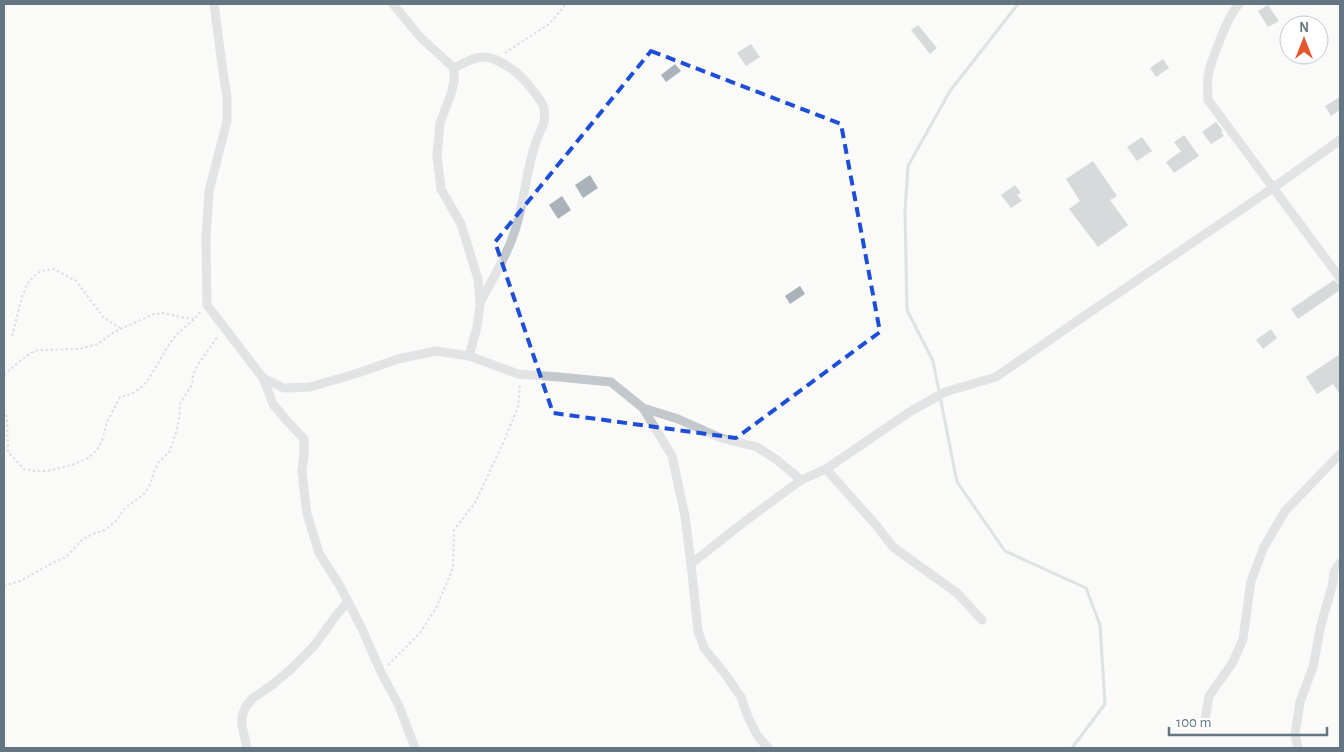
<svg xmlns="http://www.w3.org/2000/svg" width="1344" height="752" font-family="'Alegreya Sans',sans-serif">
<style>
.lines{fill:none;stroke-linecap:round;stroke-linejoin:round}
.stream{stroke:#bbc7cb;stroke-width:3}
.building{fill:#aab3b9}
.path{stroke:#bbbfc2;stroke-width:2;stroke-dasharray:2.5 2.5;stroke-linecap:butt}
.minor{stroke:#c3c8cc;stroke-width:9}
.marked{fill:none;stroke:#1d4ed8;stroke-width:4;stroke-dasharray:10 6;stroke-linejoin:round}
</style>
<rect width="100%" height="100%" fill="#fafaf8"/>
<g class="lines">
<path class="stream" d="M1018 4 950 91 908 166 905 211 907 310 933 361 957 482 1005 551 1086 588 1100 625 1105 704 1072 748"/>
</g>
<g class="building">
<path d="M1268 5 1279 21 1268 27 1258 11Z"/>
<path d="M918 25 937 48 930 54 911 30Z"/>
<path d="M751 44 760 57 746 66 737 53Z"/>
<path d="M1163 59 1169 68 1156 77 1150 68Z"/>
<path d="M675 64 681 71 666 82 661 75Z"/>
<path d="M1340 97V110L1331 116 1325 106Z"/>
<path d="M1216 122 1223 131 1221 132 1224 136 1211 144 1202 132Z"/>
<path d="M1184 135 1199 156 1174 173 1166 162 1181 151 1174 142Z"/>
<path d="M1142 137 1152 151 1137 161 1127 147Z"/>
<path d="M1093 161 1117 196 1110 200 1128 225 1098 247 1069 209 1080 201 1066 179Z"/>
<path d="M590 175 598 188 583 198 575 185Z"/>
<path d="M1015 185 1021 193 1017 195 1022 201 1011 208 1001 195Z"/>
<path d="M562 196 571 210 558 219 549 205Z"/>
<path d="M1334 280 1340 285V290L1298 319 1291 309Z"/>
<path d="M800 286 805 294 790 304 785 296Z"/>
<path d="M1271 329 1277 338 1263 349 1256 340Z"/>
<path d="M1340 354V394L1333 384 1317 394 1306 377Z"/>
</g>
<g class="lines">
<g class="path">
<path d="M505 53 549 24 566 4"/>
<path d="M12 336 22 297 27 284 34 276 41 271 54 269 76 281 104 318 122 329"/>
<path d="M4 375 20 361 31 353 38 350 79 349 98 344 114 332 154 314 164 313 180 317 196 319"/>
<path d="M4 410 7 418 8 452 24 469 34 471H47L72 465 88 458 97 450 102 441 107 422 120 397C150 393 157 359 173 339 181 328 193 323 200 312"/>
<path d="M4 586 20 581 54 562 66 557 83 539 95 533 105 530 116 521 125 508 143 495 150 485 155 469 159 462 170 451 173 442 179 421 180 404 192 385 193 376 197 366 218 336"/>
<path d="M388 665 420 633 436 608 453 568 454 530 475 503 503 443 518 407 520 383"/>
</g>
<g class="minor">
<path d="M214 4 222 65 227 97V121L209 191 206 238 207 305 263 378 273 404 288 422 304 439V455L302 470 304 490 307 514 319 553 340 586 362 629 381 672 399 706 415 748"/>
<path d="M393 4 420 37 454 68V81L451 94 440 123 437 155 441 189 461 224 478 279 480 305 477 327 469 356"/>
<path d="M1239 4C1228 15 1211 61 1208 76 1207 84 1208 92 1208 100L1340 278"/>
<path d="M454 68C481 54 487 52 513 70 521 75 542 100 544 108 547 125 539 130 535 145 527 169 525 195 518 220 511 249 494 276 480 303"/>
<path d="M263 378 284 388 310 387 355 374 398 359 436 351 469 356 518 374 559 377 611 382 643 408 672 456 685 516 691 564 744 522 801 480 826 469 911 411 945 392 996 377 1077 321 1273 188 1340 140"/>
<path d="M643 408 678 419 721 438 757 447 777 460 801 480"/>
<path d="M826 469 876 525 893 547 957 593 982 620"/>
<path d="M691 564 698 631 704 648 725 674 741 697 748 717 757 735 768 748"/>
<path d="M1205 720 1209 696 1233 662 1243 639 1251 581 1264 547 1285 511 1340 454"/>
<path d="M247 748 242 726V716L246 706 253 698 272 685 291 669 314 646 338 613 348 602"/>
<path d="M1298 748 1295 734 1300 702 1313 667 1321 625 1333 583 1334 572 1340 563"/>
</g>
</g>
<path d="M0 0H1344V752H0ZM651 51 841 124 880 332 736 438 553 413 495 242Z" fill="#fafaf8" fill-opacity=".55" fill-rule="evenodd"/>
<path class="marked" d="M651 51 841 124 880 332 736 438 553 413 495 242Z"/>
<rect width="1344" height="752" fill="none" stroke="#657683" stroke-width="10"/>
<g transform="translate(1304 40)"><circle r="24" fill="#ffffff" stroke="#c1c8cd"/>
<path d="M0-4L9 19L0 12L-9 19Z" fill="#e4572e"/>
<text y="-8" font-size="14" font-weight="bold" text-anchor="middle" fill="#657683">N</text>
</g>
<path d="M1169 727v8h158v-8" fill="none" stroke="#657683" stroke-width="2.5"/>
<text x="1176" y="727" font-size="15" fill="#657683" stroke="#ffffff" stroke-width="4" paint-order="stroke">100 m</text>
</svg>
